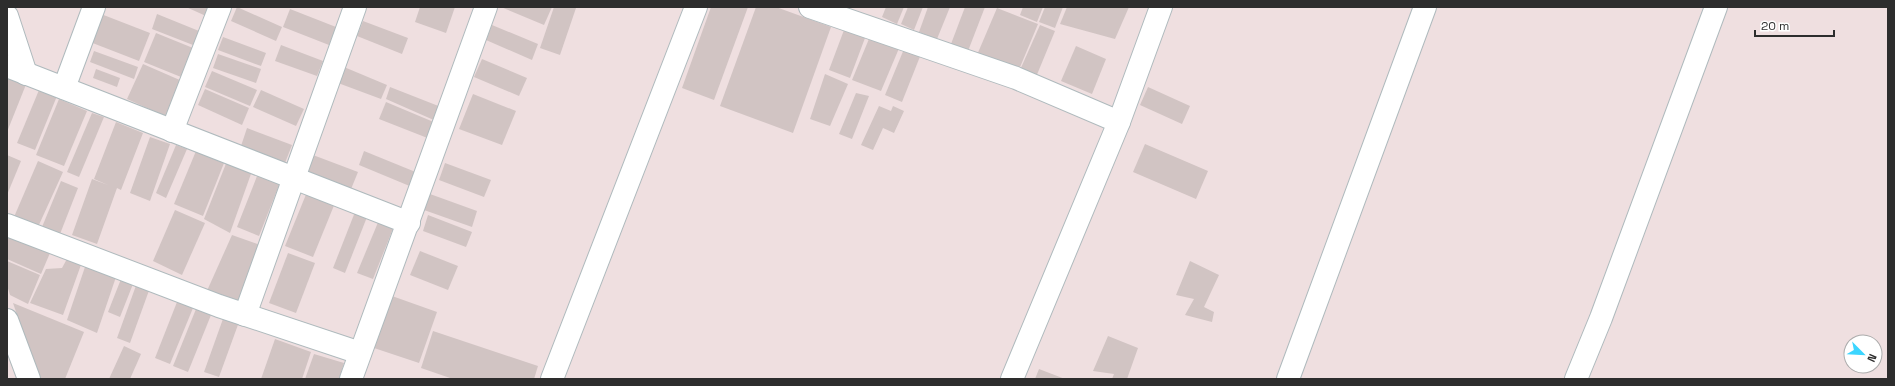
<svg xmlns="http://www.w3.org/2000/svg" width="1895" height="386" font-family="'Space Grotesk',sans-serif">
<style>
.building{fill:#d1c4c3}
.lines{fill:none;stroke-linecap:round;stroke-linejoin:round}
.street-casing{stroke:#afbabd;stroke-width:24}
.street{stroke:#fff;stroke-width:22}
</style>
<rect width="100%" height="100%" fill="#efdfe0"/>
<g class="building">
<path d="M186 7H210L206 16Z"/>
<path d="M237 7 282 27 276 41 231 21Z"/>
<path d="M420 7H455L446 33 415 22Z"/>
<path d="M501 7H552L544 25Z"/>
<path d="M554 7 576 8 560 55 540 48Z"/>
<path d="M711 7H748L714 100 682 88Z"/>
<path d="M756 7H776L831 27 793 133 720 106Z"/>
<path d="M886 7H904L897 24 882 17Z"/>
<path d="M908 7H923L914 30 901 24Z"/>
<path d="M928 7H950L937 39 919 32Z"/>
<path d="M965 7H985L968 51 951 44Z"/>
<path d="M1023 7H1043L1037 22 1020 15Z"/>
<path d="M1045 7H1063L1055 28 1039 22Z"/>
<path d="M1067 7H1129L1115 39 1060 24Z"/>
<path d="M997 8 1038 24 1018 72 977 55Z"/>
<path d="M290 9 336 27 329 45 283 27Z"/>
<path d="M101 14 150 33 139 61 90 42Z"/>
<path d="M157 14 199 31 193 45 152 29Z"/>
<path d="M363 21 408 38 402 54 357 36Z"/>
<path d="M847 22 868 30 850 78 829 70Z"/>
<path d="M492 25 538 44 532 60 486 40Z"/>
<path d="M1040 25 1055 31 1036 77 1020 70Z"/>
<path d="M156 33 193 48 181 77 144 62Z"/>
<path d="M871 34 900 46 881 91 852 80Z"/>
<path d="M223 37 266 53 261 66 218 50Z"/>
<path d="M281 45 323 61 317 76 275 61Z"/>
<path d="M1076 46 1106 59 1092 94 1061 81Z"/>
<path d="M904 49 921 54 902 102 885 95Z"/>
<path d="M94 51 138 67 134 79 90 62Z"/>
<path d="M218 54 261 69 256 83 213 68Z"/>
<path d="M482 59 527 78 519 96 474 77Z"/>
<path d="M143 64 182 81 167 117 127 99Z"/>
<path d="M344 67 387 85 381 99 338 83Z"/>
<path d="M96 69 120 78 117 87 93 78Z"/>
<path d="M212 71 257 90 250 106 205 87Z"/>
<path d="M7 73 27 82 7 132Z"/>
<path d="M825 74 848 84 830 126 810 119Z"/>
<path d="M390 87 441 107 436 121 386 99Z"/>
<path d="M1148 87 1190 106 1182 124 1140 105Z"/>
<path d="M205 89 249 108 242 125 198 105Z"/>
<path d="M39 90 57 96 35 150 17 143Z"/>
<path d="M261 90 304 109 296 126 253 107Z"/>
<path d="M856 93 869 96 852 139 839 134Z"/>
<path d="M473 94 516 111 502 145 459 129Z"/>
<path d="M59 99 87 111 64 166 36 155Z"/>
<path d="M386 102 436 123 430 139 379 119Z"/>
<path d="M879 106 891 111 893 106 904 111 894 133 883 128 873 150 861 145Z"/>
<path d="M92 113 104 117 79 177 67 172Z"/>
<path d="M116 122 143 133 121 190 117 188 97 244 72 235 92 179 108 185 94 179Z"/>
<path d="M247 128 292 145 285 163 241 146Z"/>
<path d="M150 137 170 144 150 201 130 193Z"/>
<path d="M1145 144 1208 171 1196 199 1133 172Z"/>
<path d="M176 145 187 149 166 198 156 193Z"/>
<path d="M196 151 224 163 203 216 174 204Z"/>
<path d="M364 151 418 173 412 187 359 165Z"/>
<path d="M7 155 21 161 7 195Z"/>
<path d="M313 155 358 172 349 194 305 177Z"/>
<path d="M38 161 63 172 38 227 14 217Z"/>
<path d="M227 161 252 171 230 233 204 219Z"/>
<path d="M445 163 491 180 484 197 439 180Z"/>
<path d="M259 171 281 180 259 236 237 227Z"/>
<path d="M61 181 78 188 60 234 42 227Z"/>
<path d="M307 192 335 203 313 257 285 246Z"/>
<path d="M430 194 477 211 472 227 424 210Z"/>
<path d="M175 210 205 223 182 275 153 261Z"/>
<path d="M355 212 367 217 345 273 333 268Z"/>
<path d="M428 215 472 232 466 247 423 231Z"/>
<path d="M379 220 394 226 373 279 357 273Z"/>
<path d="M232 235 260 245 238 305 206 293Z"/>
<path d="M7 236 50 253 41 274 7 259Z"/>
<path d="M420 251 458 266 448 290 410 275Z"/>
<path d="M288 253 315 263 296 313 269 303Z"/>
<path d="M68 257 82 262 63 315 30 303 46 269 62 268Z"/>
<path d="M7 261 40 275 28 304 10 295 7 285Z"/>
<path d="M1190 261 1219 275 1204 307 1214 312 1212 322 1185 315 1194 299 1176 295Z"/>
<path d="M86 264 117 274 97 333 67 320Z"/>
<path d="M121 279 133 284 120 317 108 312Z"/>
<path d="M138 280 151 285 130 343 117 338Z"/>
<path d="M392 296 437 312 419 363 374 348Z"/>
<path d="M177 302 193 308 170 364 155 358Z"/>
<path d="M13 303 84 332 65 379H39Z"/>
<path d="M196 309 211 315 188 372 173 366Z"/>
<path d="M224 316 239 322 219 377 204 372Z"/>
<path d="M433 331 538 366 534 379H453L421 368Z"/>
<path d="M1108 336 1138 348 1127 379H1112L1114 374 1093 371Z"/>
<path d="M275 339 311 352 302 379H261Z"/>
<path d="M124 346 141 354 130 379H109Z"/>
<path d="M314 354 344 363 339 379H305Z"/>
<path d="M1039 369 1065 379H1035Z"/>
</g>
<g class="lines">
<g class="street-casing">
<g id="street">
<path d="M810 7 1016 78 1119 122"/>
<path d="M7 16 26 74"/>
<path d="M7 66 409 223"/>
<path d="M64 88 94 7"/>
<path d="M172 131 220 7"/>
<path d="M7 225 219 306 360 353"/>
<path d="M245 315 355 7"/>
<path d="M7 320 29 379"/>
<path d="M351 379 486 7"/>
<path d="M552 379 696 7"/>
<path d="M1012 379 1119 122 1161 7"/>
<path d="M1288 379 1425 7"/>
<path d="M1576 379 1601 318 1716 7"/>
</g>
</g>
<use href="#street" class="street"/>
</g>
<rect width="1895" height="386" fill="none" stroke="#2d2d2d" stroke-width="16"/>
<g transform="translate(1863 354) rotate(114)"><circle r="19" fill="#ffffff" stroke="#ababab"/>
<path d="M0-3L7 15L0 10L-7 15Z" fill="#3cd5ff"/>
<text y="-6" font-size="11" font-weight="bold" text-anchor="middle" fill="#2d2d2d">N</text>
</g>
<path d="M1755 30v6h79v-6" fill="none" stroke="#2d2d2d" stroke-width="2"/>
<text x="1761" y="30" font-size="12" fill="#2d2d2d" stroke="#ffffff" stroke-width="3" paint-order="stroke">20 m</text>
</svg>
